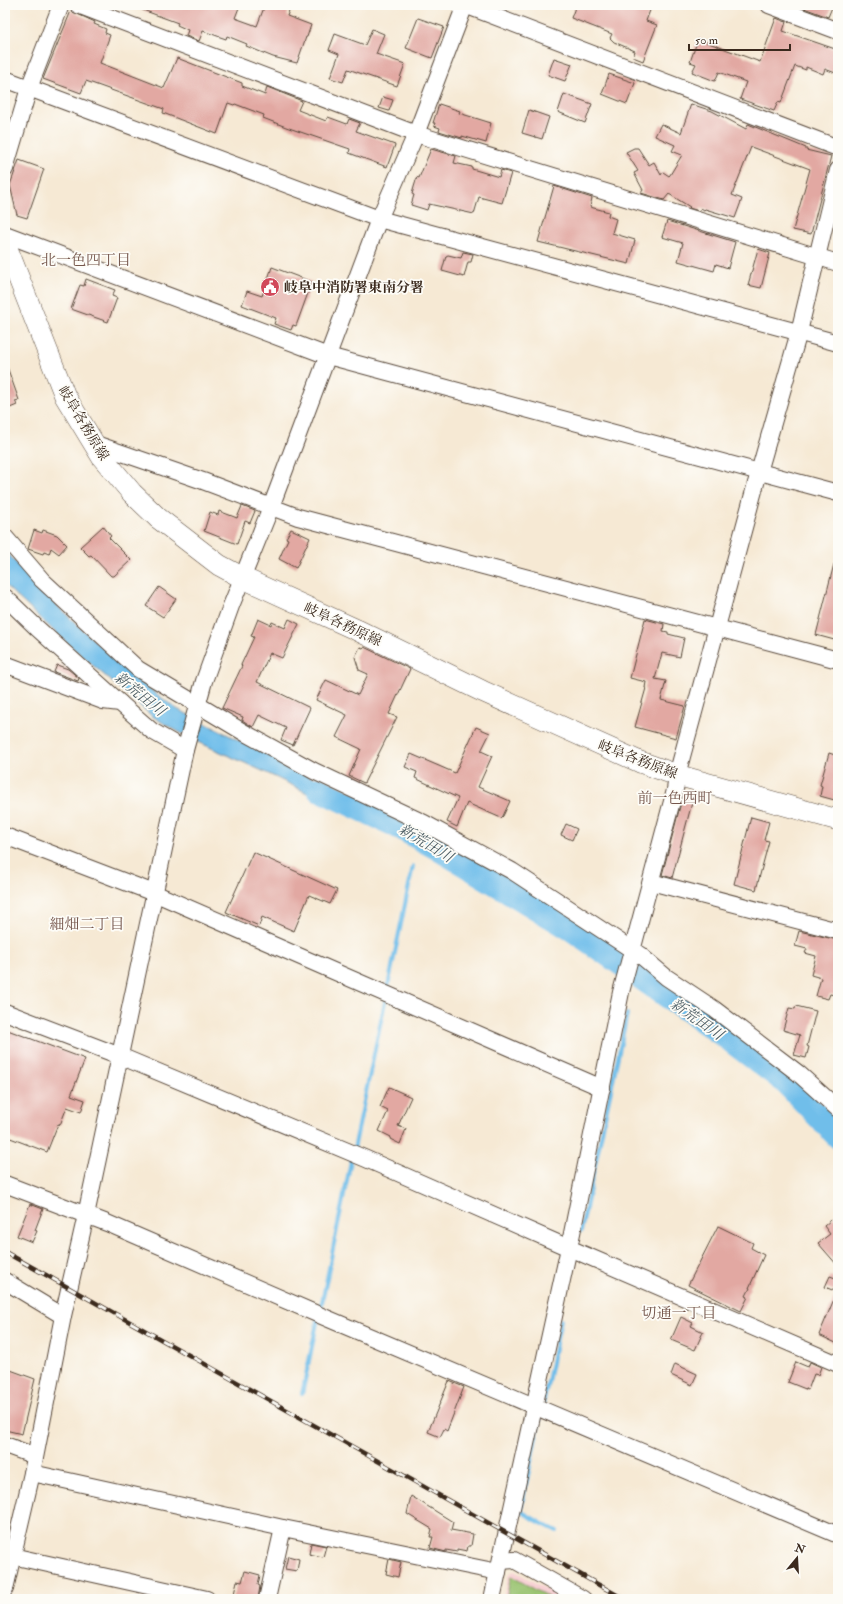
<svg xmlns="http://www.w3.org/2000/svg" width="843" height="1604" font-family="'IM FELL Double Pica','Noto Serif JP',serif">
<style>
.built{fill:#f7cfd3}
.green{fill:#99c370;stroke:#6a7647}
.water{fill:#6fbeea;stroke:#557484}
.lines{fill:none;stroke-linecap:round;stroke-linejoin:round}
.stream{stroke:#6fbeea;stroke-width:4}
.river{stroke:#6fbeea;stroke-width:24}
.building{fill:#e2a8a2}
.minor-casing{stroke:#574739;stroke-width:18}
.major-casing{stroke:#574739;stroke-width:22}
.minor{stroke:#fff;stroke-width:16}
.major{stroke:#fff;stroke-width:21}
.rail-casing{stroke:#3b2a1e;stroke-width:4.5}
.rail{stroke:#fdfcf7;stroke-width:3;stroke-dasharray:9;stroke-linecap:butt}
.labels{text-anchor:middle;stroke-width:3.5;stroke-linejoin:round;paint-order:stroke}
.poi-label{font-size:14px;font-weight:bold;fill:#3b2a1e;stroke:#fdfcf7;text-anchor:start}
.street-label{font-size:14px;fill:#3b2a1e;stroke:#fdfcf7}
.neighbourhood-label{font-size:15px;fill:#75564c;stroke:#fdfcf7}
.water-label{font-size:15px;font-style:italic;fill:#4d5e65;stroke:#fdfcf7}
</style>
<rect width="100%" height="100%" fill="#fdfcf7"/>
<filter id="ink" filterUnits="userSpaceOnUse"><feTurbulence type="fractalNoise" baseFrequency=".025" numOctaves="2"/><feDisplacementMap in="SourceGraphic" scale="8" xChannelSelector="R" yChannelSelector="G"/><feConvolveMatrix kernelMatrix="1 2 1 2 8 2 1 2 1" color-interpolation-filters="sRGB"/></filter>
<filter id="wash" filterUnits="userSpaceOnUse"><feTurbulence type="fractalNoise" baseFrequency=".012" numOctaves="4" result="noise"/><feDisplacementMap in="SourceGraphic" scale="16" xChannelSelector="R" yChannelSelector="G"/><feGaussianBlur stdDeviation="0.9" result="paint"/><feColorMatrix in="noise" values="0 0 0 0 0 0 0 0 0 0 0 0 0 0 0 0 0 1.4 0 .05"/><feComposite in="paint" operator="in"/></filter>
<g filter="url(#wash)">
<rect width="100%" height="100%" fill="#f6e9d4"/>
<path class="built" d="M514 1571 564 1599H503L509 1574Z"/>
<path class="green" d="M511 1576 552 1599H506Z"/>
<path class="water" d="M5 550C35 586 69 618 104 649 128 670 151 691 177 709L349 796 342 812C320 800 299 788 277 778 235 757 191 742 152 716L68 644 9 589 5 584Z"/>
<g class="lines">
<g class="stream">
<path d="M387 991 413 866"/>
<path d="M354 1149 386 997"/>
<path d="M581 1231 627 1014"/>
<path d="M320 1312 352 1156"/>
<path d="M302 1394 318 1318"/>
<path d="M543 1405 561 1320"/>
<path d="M541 1414 522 1504V1512L541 1523 557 1531"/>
</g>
<path class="river" d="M318 789 391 823 435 847 571 929 727 1038 784 1081 838 1137"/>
</g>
<g id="blocks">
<g class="building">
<path d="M132 5H240L235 18 257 26 265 5H291L287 16 311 25 307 37H306L297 63 273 57 251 48 246 46 247 44 227 36 226 39 203 31 199 41 186 36 188 30 177 25 178 23 132 6Z"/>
<path d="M576 5H652L646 21 657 25 643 61 633 57 635 51 614 42 610 38 612 34 571 18Z"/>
<path d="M796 5H833L828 17Z"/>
<path d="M71 11 95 22 94 24 106 29 105 33 110 35 100 63 164 88 177 58 242 83V86L265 95 267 87 302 101 298 110 326 121 328 117 347 124 349 119 360 123 356 131 395 145 387 167 349 153 350 149 286 127 263 118 264 115 235 104 234 105 228 103 217 134 163 113 164 109 86 81 81 93 43 79Z"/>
<path d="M418 18 444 27 432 58 406 48Z"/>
<path d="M776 18 786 22 783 31 838 50V74L825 69 823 74 806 67V70L795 66 781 103 778 102 774 111 740 99 746 82 719 72 715 81 692 72 696 64 690 62 698 39 760 62Z"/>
<path d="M372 29 384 34 376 54 405 64 397 86 348 69 343 82 330 78 339 54 329 50 335 34 365 45Z"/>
<path d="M554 58 572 64 565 81 548 75Z"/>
<path d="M609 74 635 83 627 104 602 94Z"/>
<path d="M564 94 592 104 585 123 558 112Z"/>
<path d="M383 97 393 100 389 111 379 108Z"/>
<path d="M439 104 460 111 459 113 491 123 486 143 462 136V138L439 131 440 128 434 126 435 123H433Z"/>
<path d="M691 104 712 111 746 129 748 124 806 148V150L831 156 811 234 793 230 810 169 751 147 732 195 742 199 735 218 705 209 704 210 701 208 699 211 689 208 690 207 669 194 664 200 641 193 643 190 634 173 638 171 626 152 634 148H638L649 165 654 162 661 175 663 172 669 176 670 175 682 155 672 151 675 145 655 136 661 124 681 133Z"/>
<path d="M529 110 549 117 542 139 522 133Z"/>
<path d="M431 149 456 156 454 163 472 167V169L499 177 501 170 511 173 502 203 479 197 474 214 429 204 427 210 411 205 414 195 412 194 417 177 419 178Z"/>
<path d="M19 160 44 169 27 218 17 215 10 185Z"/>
<path d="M554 186 592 198 590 207 609 212 608 216 616 219 612 233 635 240 629 264 538 242Z"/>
<path d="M667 221 735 242 728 268 716 264 714 271 678 261 683 243 662 237Z"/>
<path d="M758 249 770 253 761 288 748 285Z"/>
<path d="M463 252 473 254 471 262H468L464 277 442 271 446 256 448 255 461 258Z"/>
<path d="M272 267 312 282 296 326 293 325 291 330 274 324 276 318 242 305 247 291 262 296Z"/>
<path d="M86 279 115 290 112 296 117 298 108 322 71 309 80 285 84 286Z"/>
<path d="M5 364H6L19 400 15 401 17 405 5 410Z"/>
<path d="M242 506 255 511 250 523 245 521 237 544 204 531 210 512 218 515 219 511 237 518Z"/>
<path d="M103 526 111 536 109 538 131 560 114 576H111L91 555 89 556 80 547Z"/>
<path d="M291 529 310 538 296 568 279 559 288 539 286 538Z"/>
<path d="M34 530 42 533 43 530 57 535 67 545 59 554 51 548 49 554 44 552 43 554 28 549Z"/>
<path d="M834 564H838V641L816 635Z"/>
<path d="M159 587 176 599 163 617 146 606Z"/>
<path d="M258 619 271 625 272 622 285 628 289 619 299 624 282 658 270 653 257 682 310 708 293 745 281 740 286 728 259 715 253 727 242 720 243 717 222 708 242 666 241 665 254 637 251 636Z"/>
<path d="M645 619 664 624 663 631 668 632V634L684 638 680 657 662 653 655 679 666 681 661 700 685 706 676 738 635 727 646 688H645L646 682 630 678Z"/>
<path d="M360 647 363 648 364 647 410 669 389 714 397 717 364 783 349 776 361 749 336 737 347 715 316 700 326 680 358 695 368 674 359 670 355 657Z"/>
<path d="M57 665 68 669 79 678 78 681 54 672Z"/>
<path d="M476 727 490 733 481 751 492 756 478 787 510 801 503 816 501 818 467 803 457 827 447 822 458 798 415 778 417 772 405 767 411 754 455 773Z"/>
<path d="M829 753 838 756V801L820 796 822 786 820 785Z"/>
<path d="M683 795 693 799 672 878 662 875Z"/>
<path d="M751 817 769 822 764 840 769 841 756 890 734 884Z"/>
<path d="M566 824 577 829 572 840 561 835Z"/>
<path d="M253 852 337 890 330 904 309 895 294 931 262 917 259 926 226 912Z"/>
<path d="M799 931 838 940V996L830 994 828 999 816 996 821 978 811 975 816 956 805 953 807 949 795 946Z"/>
<path d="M796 1006 816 1011 807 1046 809 1047 806 1058 794 1055 800 1035 783 1030 789 1008 795 1009Z"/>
<path d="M5 1029 85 1059 71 1095 85 1100 81 1112 67 1107 60 1125 58 1124 47 1152 5 1136Z"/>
<path d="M389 1087 411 1097 398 1126 406 1129 400 1144 390 1139 391 1137 379 1131 388 1111 380 1107Z"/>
<path d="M30 1204 43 1209 35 1230 37 1231 32 1242 17 1236Z"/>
<path d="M838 1214V1266L818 1243 830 1234 824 1226Z"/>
<path d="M718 1226 753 1243 751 1248 764 1255 749 1288H750L746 1296 748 1297 741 1311 688 1285Z"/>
<path d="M830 1276 838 1279V1344L819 1335 837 1292 825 1287Z"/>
<path d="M681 1317 693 1323 691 1326 703 1332 695 1350 671 1340Z"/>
<path d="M796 1362 808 1367 810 1362 821 1367 818 1375 814 1374 808 1390 788 1382Z"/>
<path d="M675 1364 697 1374 692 1385 671 1375Z"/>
<path d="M5 1368 35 1379 22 1434 5 1430Z"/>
<path d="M449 1381 464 1387 447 1431 444 1429 440 1437 428 1432Z"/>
<path d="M411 1496 453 1522 451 1530 473 1534 471 1546H468L467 1551 457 1549V1552L446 1550V1552L430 1548 433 1537H430L432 1529 407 1514Z"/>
<path d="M311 1543 326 1546 323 1557 309 1554Z"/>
<path d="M288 1556 299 1559 297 1571 285 1569Z"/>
<path d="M389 1559 401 1562 398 1577 386 1574Z"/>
<path d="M245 1571 260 1575 258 1585 260 1586 258 1599 233 1598 237 1581 242 1582Z"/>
</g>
</g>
</g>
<g filter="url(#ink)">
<use href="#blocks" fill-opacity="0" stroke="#574739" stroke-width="1"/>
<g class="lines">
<g class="minor-casing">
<g id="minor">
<path d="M78 5 416 134 838 263"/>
<path d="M769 5 838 31"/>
<path d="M5 79 379 219 838 343"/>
<path d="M5 169 29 88 61 5"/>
<path d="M5 234 328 356 838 493"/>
<path d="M93 443 203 481 298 517 838 660"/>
<path d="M5 537 42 580 138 669 245 733 314 771 424 823 512 871 640 955 666 977 714 1009 798 1073 838 1109"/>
<path d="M5 597 37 628 120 703"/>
<path d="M5 664 103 701 120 703 152 731 185 750"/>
<path d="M5 836 154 893 602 1088"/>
<path d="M651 882 838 931"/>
<path d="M5 1012 120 1056 364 1158 569 1248 838 1364"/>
<path d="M5 1184 107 1223 324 1317 838 1535"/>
<path d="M5 1281 63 1316"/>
<path d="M5 1445 35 1456"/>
<path d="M32 1473 283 1528 498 1572"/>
<path d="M12 1556 207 1599"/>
<path d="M501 1561 514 1560 583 1599"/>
<path d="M5 1589 32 1473 63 1316 86 1215 185 750 204 681 231 606 271 507 379 219 416 134 465 5 838 148"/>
<path d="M267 1599 283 1528"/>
<path d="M492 1599 569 1248 621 992 675 790 677 775 759 472 799 332 838 170"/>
</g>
</g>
<g class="major-casing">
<path id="major" d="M5 243 65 396 102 457 132 493 158 518 219 565 243 578 357 630 482 691 640 762 677 775 838 820"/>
</g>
<use href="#minor" class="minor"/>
<use href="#major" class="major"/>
<g class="rail-casing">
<path id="rail" d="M5 1252 624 1599"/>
</g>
<use href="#rail" class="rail"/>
</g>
</g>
<defs>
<g id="civic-disc" transform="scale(1)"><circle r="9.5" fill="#d1495b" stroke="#fdfcf7"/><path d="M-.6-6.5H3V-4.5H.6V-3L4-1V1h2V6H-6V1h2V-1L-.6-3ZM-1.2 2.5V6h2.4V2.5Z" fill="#fff"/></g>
</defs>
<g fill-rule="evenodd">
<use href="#civic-disc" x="270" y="287"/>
</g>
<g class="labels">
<g class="poi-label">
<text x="284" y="292">岐阜中消防署東南分署</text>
</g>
<g class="street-label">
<text transform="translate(84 423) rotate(59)" y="5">岐阜各務原線</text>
<text transform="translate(343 624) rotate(25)" y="5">岐阜各務原線</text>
<text transform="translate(638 759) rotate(21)" y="5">岐阜各務原線</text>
</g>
<g class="neighbourhood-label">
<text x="86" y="265">北一色四丁目</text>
<text x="675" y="803">前一色西町</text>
<text x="87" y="929">細畑二丁目</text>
<text x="679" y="1318">切通一丁目</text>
</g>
<g class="water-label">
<text transform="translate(140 694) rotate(39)" y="5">新荒田川</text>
<text transform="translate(426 843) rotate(31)" y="5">新荒田川</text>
<text transform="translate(697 1019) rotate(35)" y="5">新荒田川</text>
</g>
</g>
<rect width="843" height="1604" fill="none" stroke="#fdfcf7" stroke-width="20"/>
<g transform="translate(797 1558) rotate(18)" stroke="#fdfcf7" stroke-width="3" paint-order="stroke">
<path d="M0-3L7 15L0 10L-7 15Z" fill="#3b2a1e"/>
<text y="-6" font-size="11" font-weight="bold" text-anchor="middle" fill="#3b2a1e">N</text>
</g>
<path d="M689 44v6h101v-6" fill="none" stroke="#3b2a1e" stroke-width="2"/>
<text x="695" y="44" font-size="12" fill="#3b2a1e" stroke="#fdfcf7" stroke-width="3" paint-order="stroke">50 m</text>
</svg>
